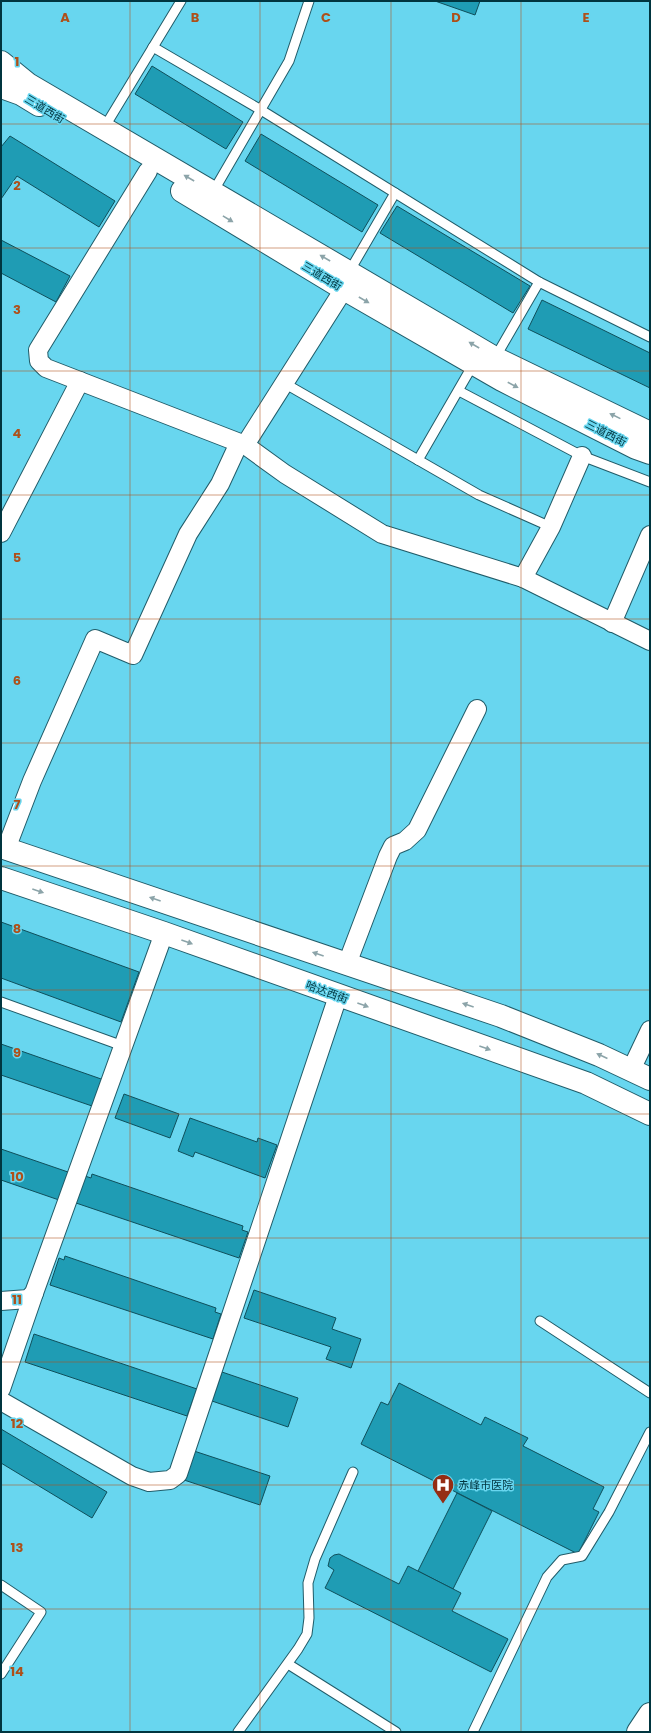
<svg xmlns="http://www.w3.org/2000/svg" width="651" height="1733" font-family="Poppins,'Noto Sans SC',sans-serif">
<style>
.building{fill:#1f9cb4;stroke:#0f4f5b}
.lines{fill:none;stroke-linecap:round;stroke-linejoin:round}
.service-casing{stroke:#215c69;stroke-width:11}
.minor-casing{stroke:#215c69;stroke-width:20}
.secondary-casing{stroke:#215c69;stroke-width:24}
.service{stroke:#fff;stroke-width:9}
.minor{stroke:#fff;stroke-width:18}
.secondary{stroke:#fff;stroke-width:22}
.oneway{fill:#8ca4a9}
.grid{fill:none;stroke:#ae5019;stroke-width:1;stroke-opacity:0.55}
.labels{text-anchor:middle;stroke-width:3;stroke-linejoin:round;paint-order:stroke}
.street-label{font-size:11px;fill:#00353f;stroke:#68d6ef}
.poi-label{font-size:11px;fill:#00353f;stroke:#68d6ef;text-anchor:start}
.grid-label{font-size:13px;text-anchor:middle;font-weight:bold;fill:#ae5019;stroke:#68d6ef;stroke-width:3;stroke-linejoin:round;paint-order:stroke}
</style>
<rect width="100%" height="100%" fill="#68d6ef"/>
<g class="building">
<path d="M435 1H480L475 15Z"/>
<path d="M152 66 243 122 226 149 135 94Z"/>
<path d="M261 134 378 205 362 232 245 161Z"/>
<path d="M10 136 115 201 99 227 17 176 1 199V147Z"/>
<path d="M397 206 530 286 513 313 380 233Z"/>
<path d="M1 240 70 276 56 302 1 273Z"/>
<path d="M542 300 650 353V388L528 329Z"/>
<path d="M1 922 139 972 121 1022 1 978Z"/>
<path d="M1 1044 104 1080 95 1107 1 1075Z"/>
<path d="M124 1094 179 1114 170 1138 115 1118Z"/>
<path d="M190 1118 257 1142 258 1138 277 1145 265 1178 195 1152 193 1157 178 1151Z"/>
<path d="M1 1149 68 1172 59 1200 1 1180Z"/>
<path d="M92 1174 243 1226 242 1230 248 1232 239 1258 76 1203 85 1176 91 1178Z"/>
<path d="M65 1256 216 1308 215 1312 221 1314 213 1339 50 1285 59 1258 64 1260Z"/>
<path d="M254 1290 336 1318 332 1329 361 1339 351 1368 326 1359 331 1347 244 1318Z"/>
<path d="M34 1334 197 1389 187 1416 25 1362Z"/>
<path d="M222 1372 298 1398 288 1427 212 1401Z"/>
<path d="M399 1383 481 1425 485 1417 528 1438 523 1446 604 1487 593 1509 599 1512 578 1554 361 1444 381 1402 388 1405Z"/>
<path d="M1 1429 107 1492 92 1518 1 1463Z"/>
<path d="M194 1451 270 1476 260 1505 184 1480Z"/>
<path d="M457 1493 492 1511 453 1589 418 1571Z"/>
<path d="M339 1554 399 1584 408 1566 461 1593 452 1611 508 1639 491 1672 325 1588 334 1570 328 1566 330 1558 334 1555Z"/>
</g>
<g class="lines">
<g class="service-casing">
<g id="service">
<path d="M153 47 261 110 539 282 650 337"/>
<path d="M104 128 181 1"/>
<path d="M213 192 289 61 309 1"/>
<path d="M349 272 395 193"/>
<path d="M495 358 539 282"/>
<path d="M284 383 479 495 551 527"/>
<path d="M459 391 582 456 650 482"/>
<path d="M418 460 474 363"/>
<path d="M1 1002 123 1046"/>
<path d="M540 1321 650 1393"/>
<path d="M1 1585 41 1612 1 1674"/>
<path d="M288 1664 396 1732"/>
<path d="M238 1732 298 1649 307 1634 309 1618 308 1583 315 1559 353 1472"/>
<path d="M473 1732 547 1577 562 1560 582 1556 609 1512 650 1432"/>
</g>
</g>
<g class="minor-casing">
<g id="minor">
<path d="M148 171 38 350 39 361 46 368 245 445 285 474 382 534 523 578 650 641"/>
<path d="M245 445 344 289"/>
<path d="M1 533 80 381"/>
<path d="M523 578 551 527 582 456"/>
<path d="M612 623 650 535"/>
<path d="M6 849 32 781 95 639 133 655 188 534 220 484 239 443"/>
<path d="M347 964 388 856 393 846 405 841 417 830 477 709"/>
<path d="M631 1070 650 1030"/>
<path d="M1 1301 28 1299 34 1293 164 933"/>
<path d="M1 1389 34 1293"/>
<path d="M1 1401 132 1476 149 1482 170 1480 178 1474 338 996"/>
</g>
</g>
<g class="secondary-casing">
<g id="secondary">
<path d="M1 62 28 84 495 358 650 433"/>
<path d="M1 87 21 94 39 105"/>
<path d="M182 191 344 289 502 380 636 448 650 453"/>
<path d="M1 847 501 1016 599 1055 650 1079"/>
<path d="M1 878 164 933 586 1083 650 1114"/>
<path d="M638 1732 650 1714"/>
</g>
</g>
<use href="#service" class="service"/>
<use href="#minor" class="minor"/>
<use href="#secondary" class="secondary"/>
</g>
<defs><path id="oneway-solid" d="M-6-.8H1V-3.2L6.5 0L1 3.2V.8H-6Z"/></defs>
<g class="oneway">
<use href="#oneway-solid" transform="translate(189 178) rotate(-150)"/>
<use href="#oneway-solid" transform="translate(228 219) rotate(31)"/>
<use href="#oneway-solid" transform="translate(325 258) rotate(-150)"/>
<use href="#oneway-solid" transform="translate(364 300) rotate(30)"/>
<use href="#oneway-solid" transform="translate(474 345) rotate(-150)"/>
<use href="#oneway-solid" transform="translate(513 385) rotate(28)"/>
<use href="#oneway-solid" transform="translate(615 416) rotate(-154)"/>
<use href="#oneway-solid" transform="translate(38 891) rotate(19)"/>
<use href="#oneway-solid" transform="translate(155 899) rotate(-161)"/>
<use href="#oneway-solid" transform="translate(187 942) rotate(20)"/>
<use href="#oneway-solid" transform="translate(318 954) rotate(-161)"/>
<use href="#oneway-solid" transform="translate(363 1005) rotate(20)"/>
<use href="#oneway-solid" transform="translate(468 1005) rotate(-161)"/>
<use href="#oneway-solid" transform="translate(485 1048) rotate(20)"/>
<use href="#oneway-solid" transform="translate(602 1056) rotate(-155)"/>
</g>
<path class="grid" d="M130 1V1732M260 1V1732M391 1V1732M521 1V1732M1 124H650M1 248H650M1 371H650M1 495H650M1 619H650M1 743H650M1 866H650M1 990H650M1 1114H650M1 1238H650M1 1362H650M1 1485H650M1 1609H650"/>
<defs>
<g id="hospital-pin" transform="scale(1.15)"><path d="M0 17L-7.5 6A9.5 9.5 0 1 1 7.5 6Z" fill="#952d14" stroke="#68d6ef"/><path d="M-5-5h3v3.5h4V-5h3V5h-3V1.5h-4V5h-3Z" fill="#fff"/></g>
</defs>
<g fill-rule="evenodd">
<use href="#hospital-pin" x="443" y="1485"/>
</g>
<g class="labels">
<g class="street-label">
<text transform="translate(45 109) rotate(31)" y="4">三道西街</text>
<text transform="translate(322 276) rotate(31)" y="4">三道西街</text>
<text transform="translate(606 433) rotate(27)" y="4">三道西街</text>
<text transform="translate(327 992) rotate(20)" y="4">哈达西街</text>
</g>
<g class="poi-label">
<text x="458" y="1489">赤峰市医院</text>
</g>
</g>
<g class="grid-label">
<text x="65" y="22">A</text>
<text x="195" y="22">B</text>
<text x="326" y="22">C</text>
<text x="456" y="22">D</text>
<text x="586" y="22">E</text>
<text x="17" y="66">1</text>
<text x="17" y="190">2</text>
<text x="17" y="314">3</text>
<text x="17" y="438">4</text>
<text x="17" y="562">5</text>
<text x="17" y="685">6</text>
<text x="17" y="809">7</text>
<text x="17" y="933">8</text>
<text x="17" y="1057">9</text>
<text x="17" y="1181">10</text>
<text x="17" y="1304">11</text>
<text x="17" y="1428">12</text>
<text x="17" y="1552">13</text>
<text x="17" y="1676">14</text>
</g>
<rect width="651" height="1733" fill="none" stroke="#00353f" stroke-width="4"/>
</svg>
